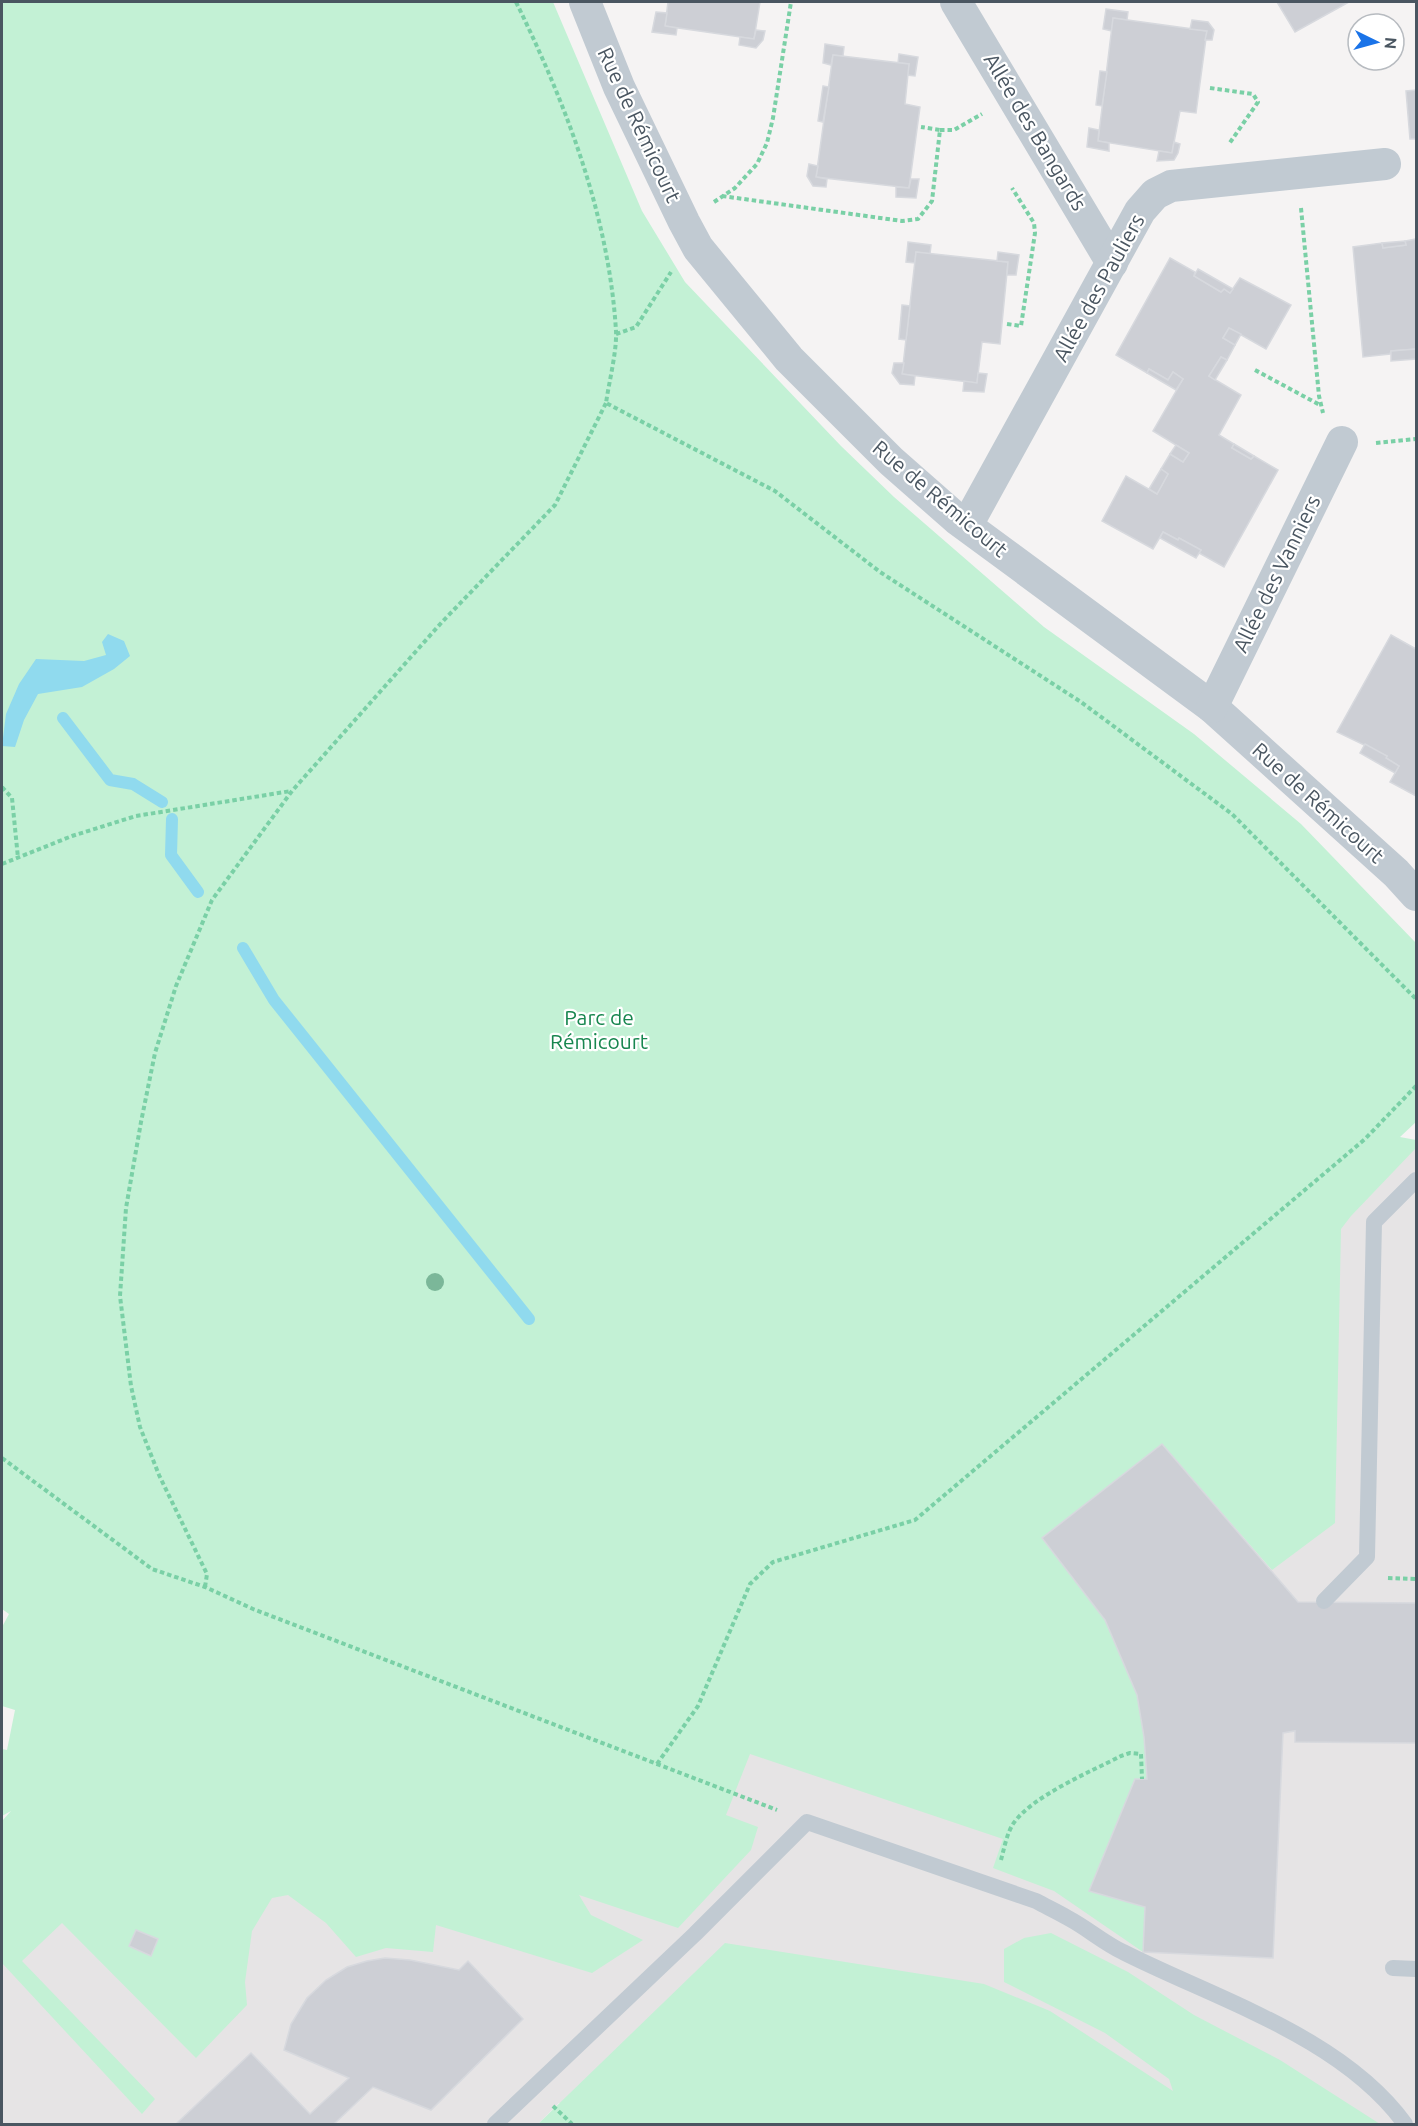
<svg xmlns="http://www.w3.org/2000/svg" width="1418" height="2126" font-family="Ubuntu,sans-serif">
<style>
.education{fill:#e6e4e5}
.green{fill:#c3f1d5;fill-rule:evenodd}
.water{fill:#90daee}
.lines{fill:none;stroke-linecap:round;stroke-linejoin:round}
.stream{stroke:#90daee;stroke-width:12}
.building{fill:#cdcfd5;stroke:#d7d9de;stroke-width:1.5}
.path{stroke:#7ad0a6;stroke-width:4;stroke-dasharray:4.5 3;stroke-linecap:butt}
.service{stroke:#c1cad2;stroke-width:16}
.minor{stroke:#c1cad2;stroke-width:32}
.tree{fill:#7bb799}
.labels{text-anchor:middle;stroke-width:4.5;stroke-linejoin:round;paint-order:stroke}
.street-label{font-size:21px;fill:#4a5661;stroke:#fff}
.park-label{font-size:21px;fill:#17864f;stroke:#fff}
</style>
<rect width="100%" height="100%" fill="#f5f3f3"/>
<path class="education" d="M1416 1140V2124H1224L559 2103 538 2124H2V1821L673 1770Z"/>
<g class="green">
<path d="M2 2H553L642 211 685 282 841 446 894 497 1044 627 1194 734 1301 824 1416 943V1122L1400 1137 1416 1140V1148L1351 1216 1341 1229 1335 1523 1272 1570 1162 1444 1042 1538 1105 1620 1137 1695 1144 1737 1147 1779H1135L1089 1891 1145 1907 1143 1952 1054 1891 993 1868 1003 1839 750 1754 726 1815 758 1827 751 1850 678 1928 579 1895 591 1915 643 1940 592 1973 436 1925 433 1952 386 1948 356 1957 326 1923 288 1895 272 1898 252 1931 245 1982 247 2005 196 2058 62 1923 22 1961 155 2099 142 2114 2 1963V1821L11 1811 2 1816V1749L7 1750 15 1710 2 1706V1627L9 1614 2 1609ZM136 1930 158 1939 151 1956 129 1946Z"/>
<path d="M1051 1933 1128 1972 1194 2015 1280 2060 1380 2124H538L725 1943 984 1984 1050 2011 1173 2091 1169 2079 1105 2033 1004 1982V1949L1024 1938Z"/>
</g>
<path class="water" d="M108 634 124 641 130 656 114 669 82 687 38 694 24 720 15 747 2 746 6 714 19 684 36 659 84 661 106 655 102 642Z"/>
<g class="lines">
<g class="stream">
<path d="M63 718 110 780 133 784 162 802"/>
<path d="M172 819 171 855 198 892"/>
<path d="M243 948 274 1000 529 1319"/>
</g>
</g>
<g class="building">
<path d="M668 2H760L754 39 665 26Z"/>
<path d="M1277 2H1349L1295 32Z"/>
<path d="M1106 9 1128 12 1127 20 1113 18 1112 31 1103 29Z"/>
<path d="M656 12 667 13 665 26 677 28 676 35 652 32Z"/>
<path d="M1113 18 1207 31 1196 113 1180 111 1172 153 1098 141Z"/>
<path d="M1192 20 1208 22 1214 30 1212 40H1205L1207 31 1190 29Z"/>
<path d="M756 30 765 31 763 40 756 48 739 45 740 37 754 39Z"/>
<path d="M825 44 844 47 843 56 833 55 831 65 823 63Z"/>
<path d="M899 54 918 57 915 76 907 75 909 64 898 63Z"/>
<path d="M833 55 909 64 905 104 920 107 909 188 816 177Z"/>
<path d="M1100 71 1107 72 1102 106 1096 105Z"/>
<path d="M823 86 829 87 823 122 818 121Z"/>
<path d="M1416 90V139H1410L1406 91Z"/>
<path d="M1089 128 1099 130 1098 141 1109 143V151L1087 147Z"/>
<path d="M1174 142 1180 144 1178 153 1174 160 1157 161 1159 151 1172 153Z"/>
<path d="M809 164 818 166 816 177 827 179 826 187 813 186 807 176Z"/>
<path d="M911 179H919L916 198 896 197V187L909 188Z"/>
<path d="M1416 239V352V349L1391 351 1390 354 1363 357 1353 247 1382 243 1383 248 1406 245 1405 241Z"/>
<path d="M1405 241 1406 245 1383 248 1382 243Z"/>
<path d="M908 242 931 245 930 254 916 252 915 263 906 262Z"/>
<path d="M916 252 1008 262 1000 344 982 342 977 383 902 374Z"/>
<path d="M998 252 1019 255 1016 275H1007L1008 262 997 261Z"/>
<path d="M1170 258 1195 272 1194 276 1221 292 1224 289 1230 293 1240 278 1291 305 1266 349 1229 328 1223 338 1235 345 1227 360 1221 357 1209 376 1241 395 1219 435 1234 444 1232 448 1251 459 1254 456 1278 470 1224 567 1199 553 1201 550 1179 538 1178 540 1163 532 1153 549 1102 521 1126 476 1157 494 1168 474 1161 469 1170 454 1183 462 1189 453 1153 431 1183 379 1173 372 1168 380 1149 369 1147 373 1116 355Z"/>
<path d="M1198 269 1233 289 1230 293 1224 289 1221 292 1194 276Z"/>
<path d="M902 305 910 306 906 340 899 339Z"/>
<path d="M1229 328 1241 334 1235 345 1223 338Z"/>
<path d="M1416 349V359L1391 361V351Z"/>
<path d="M1221 357 1227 360 1215 380 1209 376Z"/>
<path d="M894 363H904L902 374 915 376 914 385 900 384 892 373Z"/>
<path d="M1149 369 1168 380 1173 372 1183 379 1176 390 1147 373Z"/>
<path d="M978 373 987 374 984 392 963 391 964 381 977 383Z"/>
<path d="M1234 444 1254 456 1251 459 1232 448Z"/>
<path d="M1176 445 1189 453 1183 462 1170 454Z"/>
<path d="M1161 469 1168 474 1157 494 1149 489Z"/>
<path d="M1163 532 1178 540 1179 538 1201 550 1196 558 1160 538Z"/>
<path d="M1391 635 1416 649V796L1390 782 1399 766 1386 758 1387 756 1337 732Z"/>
<path d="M1365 744 1387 756 1386 758 1399 766 1395 773 1360 753Z"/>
<path d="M1162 1444 1298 1602 1416 1603V1743L1295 1742V1731L1283 1733 1273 1958 1143 1952 1145 1907 1089 1891 1135 1779H1147L1144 1737 1137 1695 1105 1620 1042 1538Z"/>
<path d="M136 1930 158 1939 151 1956 129 1946Z"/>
<path d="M385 1958 410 1960 459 1970 468 1961 523 2019 431 2110 373 2087 334 2124H176L251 2053 310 2114 349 2078 284 2050 291 2024 307 1998 326 1980 347 1967 367 1961Z"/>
</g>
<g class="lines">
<g class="path">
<path d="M516 2C566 104 609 216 616 331 617 351 609 382 606 403L775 491 880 572 1081 702 1232 814 1416 999"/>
<path d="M1210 88 1253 94 1258 102 1229 144"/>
<path d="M940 130H954L982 114"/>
<path d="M722 196 902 221 918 219 932 201 940 130 921 127"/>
<path d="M714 202 735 188 757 164 767 143 773 118 791 2"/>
<path d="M1301 208 1319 396 1323 413"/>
<path d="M1007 324 1021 326 1035 233 1034 223 1012 188"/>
<path d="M616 334 636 327 671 272"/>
<path d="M1255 370 1320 405"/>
<path d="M1376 443 1416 439"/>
<path d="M2 787 12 798 18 858"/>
<path d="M2 864 72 836 136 816 291 791"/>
<path d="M2 1458 152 1569 205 1587 253 1609 777 1810"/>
<path d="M1388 1578 1416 1579"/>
<path d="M205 1587 207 1574 159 1475 140 1427 131 1386 120 1296 126 1208 141 1122 155 1053 176 986 212 900 292 791 442 622 555 505 606 403"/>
<path d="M657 1764 698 1706 750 1584 773 1562 915 1520 1365 1139 1416 1086"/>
<path d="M1001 1860C1004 1849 1007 1833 1013 1824 1032 1796 1090 1772 1121 1756L1130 1753 1141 1754 1142 1779"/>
<path d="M553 2106 572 2124"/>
</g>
<g class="service">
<path d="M1324 1601 1367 1557 1374 1222 1416 1180"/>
<path d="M1393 1968 1416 1969"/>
<path d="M495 2124 695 1934 807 1822 1036 1901C1047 1907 1058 1912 1068 1918 1087 1928 1104 1943 1123 1952 1216 1999 1342 2037 1405 2124"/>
</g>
<g class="minor">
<path d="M585 2 619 87 684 222 698 248 789 359 891 461 957 519 1212 707 1396 873 1416 895"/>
<path d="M956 2 1112 263"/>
<path d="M967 525 1140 211 1155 194 1171 186 1385 164"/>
<path d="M1212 707 1342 442"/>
</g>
</g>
<circle class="tree" cx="435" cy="1282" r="9"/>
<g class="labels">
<g class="street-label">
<text transform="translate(639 125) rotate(65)" y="7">Rue de Rémicourt</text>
<text transform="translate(1035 132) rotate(59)" y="7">Allée des Bangards</text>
<text transform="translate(1099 288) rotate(-61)" y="7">Allée des Pauliers</text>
<text transform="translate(940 499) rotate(40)" y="7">Rue de Rémicourt</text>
<text transform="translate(1277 574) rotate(-64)" y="7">Allée des Vanniers</text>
<text transform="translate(1318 803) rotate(42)" y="7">Rue de Rémicourt</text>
</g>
<g class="park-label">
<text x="599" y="1025">Parc de<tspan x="599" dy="24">Rémicourt</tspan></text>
</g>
</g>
<rect width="1418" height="2126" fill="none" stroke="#4a5661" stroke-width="6"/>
<g transform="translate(1376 42) rotate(95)"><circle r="28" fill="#ffffff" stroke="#b7bbc0" stroke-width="1.5"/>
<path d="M0-4.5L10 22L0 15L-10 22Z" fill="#1a73e8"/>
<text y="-9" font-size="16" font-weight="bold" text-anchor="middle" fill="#4a5661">N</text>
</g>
</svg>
